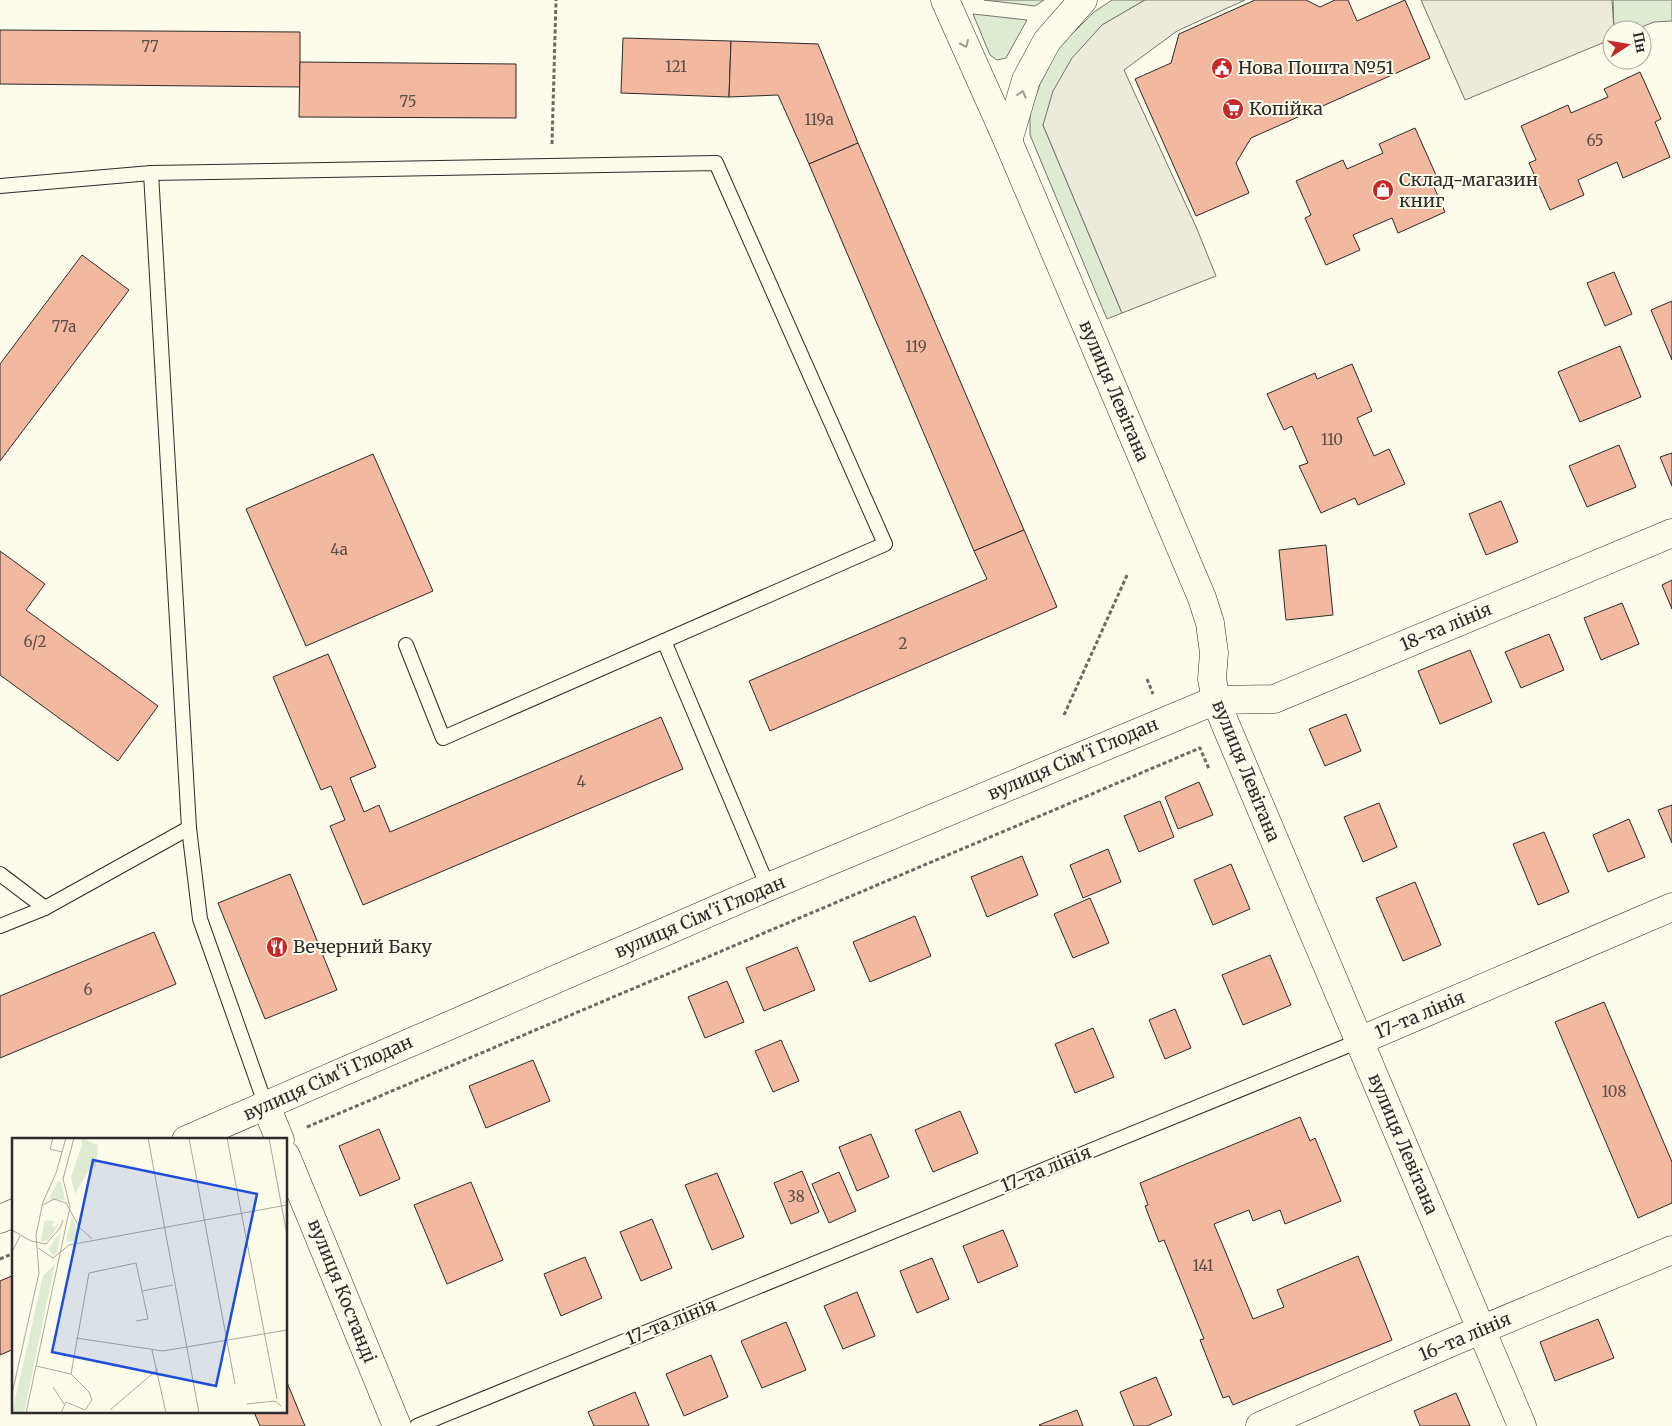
<svg xmlns="http://www.w3.org/2000/svg" width="1672" height="1426" font-family="Merriweather,serif">
<style>
.green{fill:#deebd1;stroke:#74746e}
.parking{fill:#eceadb;stroke:#74746e}
.building{fill:#f2b8a0;stroke:#2b2b2b}
.lines{fill:none;stroke-linecap:round;stroke-linejoin:round}
.lane-casing{stroke:#2b2b2b;stroke-width:16}
.street-casing{stroke:#2b2b2b;stroke-width:29}
.secondary-casing{stroke:#2b2b2b;stroke-width:29}
.primary-casing{stroke:#2b2b2b;stroke-width:29}
.path{stroke:#6a6964;stroke-width:3;stroke-dasharray:4 2.5;stroke-linecap:butt}
.lane{stroke:#fdfbea;stroke-width:14}
.street{stroke:#fdfbea;stroke-width:28}
.secondary{stroke:#fdfbea;stroke-width:28}
.primary{stroke:#fdfbea;stroke-width:28}
.oneway{stroke:#9e9d94}
.labels{text-anchor:middle;stroke-width:4;stroke-linejoin:round;paint-order:stroke}
.number-label{font-size:15px;fill:#5d4e48}
.poi-label{font-size:18px;fill:#2b2b2b;stroke:#fdfbea;text-anchor:start}
.street-label{font-size:18px;fill:#2b2b2b;stroke:#fdfbea}
.inset-road{fill:none;stroke:#a9a89e;stroke-width:1}
.view{fill:#1d4ed8;fill-opacity:0.15;stroke:#1d4ed8;stroke-width:2.5}
.inset-edge{fill:none;stroke:#2b2b2b;stroke-width:2.5}
</style>
<rect width="100%" height="100%" fill="#fdfbea"/>
<g class="green">
<path d="M984 0H1044L1035 6Z"/>
<path d="M1112 0H1145L1102 25 1043 125 1122 313 1107 319 1030 135V112L1040 84 1059 47 1094 12Z"/>
<path d="M1613 0H1672V21L1654 22 1634 30H1614Z"/>
<path d="M973 14 1027 20 1006 58 997 60 990 55Z"/>
</g>
<g class="parking">
<path d="M1145 0H1245L1177 31 1124 70 1197 229 1216 276 1122 313 1043 125 1053 91 1072 58 1102 25Z"/>
<path d="M1421 0H1612L1614 30H1612V39L1465 100Z"/>
</g>
<g class="building">
<path d="M1255 0H1306L1320 7 1335 0H1348L1357 21 1405 0 1430 58 1251 138 1236 163 1249 193 1196 216 1135 79 1171 63 1179 34Z"/>
<path d="M0 30 300 32V87L0 84Z"/>
<path d="M623 38 731 41 729 97 621 93Z"/>
<path d="M731 41 818 44 858 143 809 164 778 95 729 97Z"/>
<path d="M300 62 516 64V118L299 117Z"/>
<path d="M1640 72 1661 119 1655 122 1670 157 1623 178 1617 162 1578 180 1584 195 1550 210 1529 163 1536 160 1521 126 1568 105 1571 113 1608 97 1604 89Z"/>
<path d="M1415 128 1436 175 1430 178 1445 212 1398 233 1392 218 1353 235 1360 250 1326 265 1305 218 1311 215 1296 181 1343 160 1347 169 1383 153 1379 144Z"/>
<path d="M858 143 1024 530 974 551 809 164Z"/>
<path d="M82 255 129 290 0 461V364Z"/>
<path d="M1614 272 1632 314 1605 326 1587 283Z"/>
<path d="M1672 301V360L1651 310Z"/>
<path d="M1620 346 1641 397 1580 422 1558 372Z"/>
<path d="M1352 364 1372 411 1357 418 1374 456 1389 449 1405 484 1358 505 1355 498 1321 513 1299 466 1308 463 1292 426 1284 430 1267 394 1315 373 1317 379Z"/>
<path d="M1619 445 1636 487 1587 507 1569 466Z"/>
<path d="M1672 453V486L1660 457Z"/>
<path d="M373 454 433 591 306 646 246 509Z"/>
<path d="M1501 501 1518 542 1486 555 1469 514Z"/>
<path d="M1024 530 1057 607 770 731 749 681 987 579 974 551Z"/>
<path d="M1326 545 1333 615 1286 620 1279 550Z"/>
<path d="M0 551 45 584 26 610 158 706 118 761 0 675Z"/>
<path d="M1672 580V609L1662 585Z"/>
<path d="M1622 603 1639 644 1601 660 1584 618Z"/>
<path d="M1549 634 1564 670 1521 688 1505 652Z"/>
<path d="M1470 650 1492 702 1440 724 1418 671Z"/>
<path d="M328 654 376 767 350 778 364 812 379 805 390 832 661 717 683 769 363 905 330 826 345 820 331 786 321 790 273 677Z"/>
<path d="M1346 714 1361 751 1325 766 1309 729Z"/>
<path d="M1199 782 1213 815 1178 829 1165 797Z"/>
<path d="M1160 801 1174 837 1139 852 1124 816Z"/>
<path d="M1379 803 1397 847 1363 862 1344 817Z"/>
<path d="M1672 805V843L1658 810Z"/>
<path d="M1629 819 1645 857 1608 872 1593 835Z"/>
<path d="M1544 832 1569 892 1538 905 1513 844Z"/>
<path d="M1108 849 1121 882 1083 898 1070 865Z"/>
<path d="M1022 856 1038 895 987 917 971 877Z"/>
<path d="M1231 864 1250 909 1213 925 1194 880Z"/>
<path d="M290 874 337 990 265 1019 218 903Z"/>
<path d="M1415 882 1441 945 1403 961 1376 898Z"/>
<path d="M1090 898 1109 943 1073 958 1054 914Z"/>
<path d="M915 916 931 956 870 982 853 942Z"/>
<path d="M154 932 176 984 0 1058V996Z"/>
<path d="M797 947 815 990 764 1011 746 968Z"/>
<path d="M1270 955 1291 1005 1243 1025 1222 975Z"/>
<path d="M727 981 744 1022 705 1038 688 997Z"/>
<path d="M1604 1002 1672 1162V1203L1638 1218 1555 1022Z"/>
<path d="M1175 1009 1191 1048 1165 1059 1149 1020Z"/>
<path d="M1093 1028 1114 1077 1075 1093 1055 1044Z"/>
<path d="M781 1040 799 1081 773 1092 755 1051Z"/>
<path d="M533 1060 550 1101 486 1128 469 1086Z"/>
<path d="M960 1111 978 1153 933 1172 915 1130Z"/>
<path d="M1300 1117 1310 1141 1315 1138 1341 1201 1285 1224 1280 1210 1253 1221 1249 1210 1214 1224 1253 1319 1284 1307 1277 1290 1358 1256 1392 1340 1233 1405 1229 1396 1223 1398 1200 1340 1204 1339 1164 1240 1159 1242 1145 1206 1148 1205 1140 1183Z"/>
<path d="M379 1129 400 1179 360 1196 339 1146Z"/>
<path d="M871 1134 889 1177 857 1191 839 1147Z"/>
<path d="M802 1171 819 1212 791 1224 774 1183Z"/>
<path d="M839 1172 856 1211 829 1223 812 1184Z"/>
<path d="M717 1173 744 1237 712 1250 685 1185Z"/>
<path d="M471 1182 503 1260 447 1284 414 1205Z"/>
<path d="M652 1219 672 1268 641 1281 620 1232Z"/>
<path d="M1003 1230 1018 1266 978 1283 963 1246Z"/>
<path d="M585 1257 602 1298 561 1316 544 1274Z"/>
<path d="M932 1258 949 1299 917 1313 900 1271Z"/>
<path d="M14 1275V1349L0 1355V1281Z"/>
<path d="M857 1292 875 1336 843 1349 824 1306Z"/>
<path d="M1598 1319 1614 1358 1555 1381 1540 1342Z"/>
<path d="M786 1322 806 1370 762 1388 741 1341Z"/>
<path d="M711 1355 728 1397 684 1416 666 1374Z"/>
<path d="M1156 1377 1172 1415 1147 1426H1134L1120 1392Z"/>
<path d="M286 1380 305 1426H260L254 1412H286Z"/>
<path d="M635 1392 649 1426H594L588 1412Z"/>
<path d="M1456 1393 1470 1426H1420L1414 1411Z"/>
<path d="M1077 1410 1083 1426H1040L1039 1425Z"/>
</g>
<g class="lines">
<g class="lane-casing">
<g id="lane">
<path d="M151 173 189 828 200 919 266 1106"/>
<path d="M0 186 151 173 716 163 885 544 443 738 406 645"/>
<path d="M664 641 768 887"/>
<path d="M0 874 45 908"/>
<path d="M0 926 45 908 189 828"/>
<path d="M417 1426 1359 1041"/>
</g>
</g>
<g class="street-casing">
<g id="street">
<path d="M1216 700 1274 699 1672 533"/>
<path d="M1359 1041 1672 907"/>
<path d="M266 1106 280 1140"/>
<path d="M286 1156 397 1426"/>
<path d="M1260 1426 1452 1342 1672 1250"/>
</g>
</g>
<g class="secondary-casing">
<g id="secondary">
<path d="M945 0 1008 141 1202 598 1210 623 1214 653 1212 679 1216 700 1224 721 1522 1426"/>
<path d="M186 1140 768 887 1216 700"/>
<path d="M0 1219 14 1213"/>
</g>
</g>
<g class="primary-casing">
<path id="primary" d="M1008 141 1026 80 1047 41 1083 0"/>
</g>
<g class="path">
<path d="M552 144 556 0"/>
<path d="M1147 679 1153 694"/>
<path d="M1064 715 1128 573"/>
<path d="M307 1127 1200 748 1209 769"/>
<path d="M0 1259 14 1253"/>
</g>
<use href="#lane" class="lane"/>
<use href="#street" class="street"/>
<use href="#secondary" class="secondary"/>
<use href="#primary" class="primary"/>
</g>
<defs><path id="oneway-chevron" d="M-2-3.5L2.5 0L-2 3.5" fill="none" stroke-width="1.6" stroke-linecap="round" stroke-linejoin="round" transform="scale(1.25)"/></defs>
<g class="oneway">
<use href="#oneway-chevron" transform="translate(965 44) rotate(66)"/>
<use href="#oneway-chevron" transform="translate(1022 94) rotate(-74)"/>
</g>
<defs>
<g id="civic-disc" transform="scale(1.125)"><circle r="9.5" fill="#c62828" stroke="#fdfbea"/><path d="M-.6-6.5H3V-4.5H.6V-3L4-1V1h2V6H-6V1h2V-1L-.6-3ZM-1.2 2.5V6h2.4V2.5Z" fill="#fff"/></g>
<g id="supermarket-disc" transform="scale(1.125)"><circle r="9.5" fill="#c62828" stroke="#fdfbea"/><path d="M-6-5.5h2.5l.6 2H6L4.5 2H-2.5L-4.4-4H-6ZM-1.5 3.2a1.3 1.3 0 1 0 .1 0ZM3 3.2a1.3 1.3 0 1 0 .1 0Z" fill="#fff"/></g>
<g id="shop-disc" transform="scale(1.125)"><circle r="9.5" fill="#c62828" stroke="#fdfbea"/><path d="M-5-2.5h2.3a2.7 3.5 0 0 1 5.4 0H5L5.5 6h-11ZM-1.5-2.5h3a1.5 2.3 0 0 0-3 0Z" fill="#fff"/></g>
<g id="restaurant-disc" transform="scale(1.125)"><circle r="9.5" fill="#c62828" stroke="#fdfbea"/><path d="M-5-6h1v4h1v-4h1v4h1v-4h1v5L-1.5 .5V6h-2V.5L-5-1ZM5-6V6H3V1.5H1.5Q1.5-4 5-6Z" fill="#fff"/></g>
</defs>
<g fill-rule="evenodd">
<use href="#civic-disc" x="1222" y="68"/>
<use href="#supermarket-disc" x="1233" y="109"/>
<use href="#shop-disc" x="1383" y="190"/>
<use href="#restaurant-disc" x="277" y="947"/>
</g>
<g class="labels">
<g class="number-label">
<text x="150" y="52">77</text>
<text x="676" y="72">121</text>
<text x="408" y="107">75</text>
<text x="819" y="125">119а</text>
<text x="1595" y="146">65</text>
<text x="64" y="332">77а</text>
<text x="916" y="352">119</text>
<text x="1332" y="445">110</text>
<text x="339" y="555">4а</text>
<text x="35" y="647">6/2</text>
<text x="903" y="649">2</text>
<text x="581" y="787">4</text>
<text x="88" y="995">6</text>
<text x="1614" y="1097">108</text>
<text x="796" y="1202">38</text>
<text x="1203" y="1271">141</text>
</g>
<g class="poi-label">
<text x="1238" y="74">Нова Пошта №51</text>
<text x="1249" y="115">Копійка</text>
<text x="1399" y="186">Склад-магазин<tspan x="1399" dy="21">книг</tspan></text>
<text x="293" y="953">Вечерний Баку</text>
</g>
<g class="street-label">
<text transform="translate(1114 391) rotate(67)" y="6">вулиця Левітана</text>
<text transform="translate(1446 627) rotate(-23)" y="6">18-та лінія</text>
<text transform="translate(1073 759) rotate(-23)" y="6">вулиця Сім'ї Глодан</text>
<text transform="translate(1246 771) rotate(68)" y="6">вулиця Левітана</text>
<text transform="translate(700 917) rotate(-23)" y="6">вулиця Сім'ї Глодан</text>
<text transform="translate(1420 1015) rotate(-23)" y="6">17-та лінія</text>
<text transform="translate(328 1078) rotate(-24)" y="6">вулиця Сім'ї Глодан</text>
<text transform="translate(1403 1144) rotate(67)" y="6">вулиця Левітана</text>
<text transform="translate(1046 1169) rotate(-22)" y="6">17-та лінія</text>
<text transform="translate(342 1291) rotate(68)" y="6">вулиця Костанді</text>
<text transform="translate(671 1322) rotate(-22)" y="6">17-та лінія</text>
<text transform="translate(1465 1337) rotate(-23)" y="6">16-та лінія</text>
</g>
</g>
<g transform="translate(12 1138)">
<rect width="275" height="275" fill="#fdfbea"/>
<path d="M69 0 86 7 84 29 79 28 63 56 59 39 70 7ZM46 43 49 44 53 62 37 61ZM60 79 66 95 64 102 54 104ZM36 82 42 83 40 88 43 89 47 85 46 88 36 102 29 104 32 83ZM49 94 45 114 41 118 36 111ZM43 126 12 275H0L31 138Z" fill="#deebd1"/>
<path class="inset-road" d="M41 0 38 11 50 14M136 0 187 275M177 0 223 246M215 0 265 261M257 0 275 97M31 67 42 61 54 65 67 89 80 101M0 92 19 103 34 106 48 90 51 82M26 110 41 120 57 107 275 67M0 114 8 98M130 153 161 147M64 200 151 213 275 192M140 212 154 275M24 228 59 236M41 249 52 266M0 256 27 135 24 97 31 64 44 35 54 0M235 266 263 263 269 268M98 272 146 231M14 275 58 69 51 41 62 0M49 275 54 264 73 272 80 262 77 254 59 236 77 135 124 125 136 181 124 183"/>
<path class="view" d="M81 22 245 56 204 248 40 214Z"/>
<rect width="275" height="275" class="inset-edge"/>
</g>
<g transform="translate(1627 45) rotate(78)"><circle r="24" fill="#fdfbea" stroke="#a9a89e"/>
<path d="M0-4L9 19L0 12L-9 19Z" fill="#c62828"/>
<text y="-8" font-size="14" font-weight="bold" text-anchor="middle" fill="#2b2b2b">Пн</text>
</g>
</svg>
